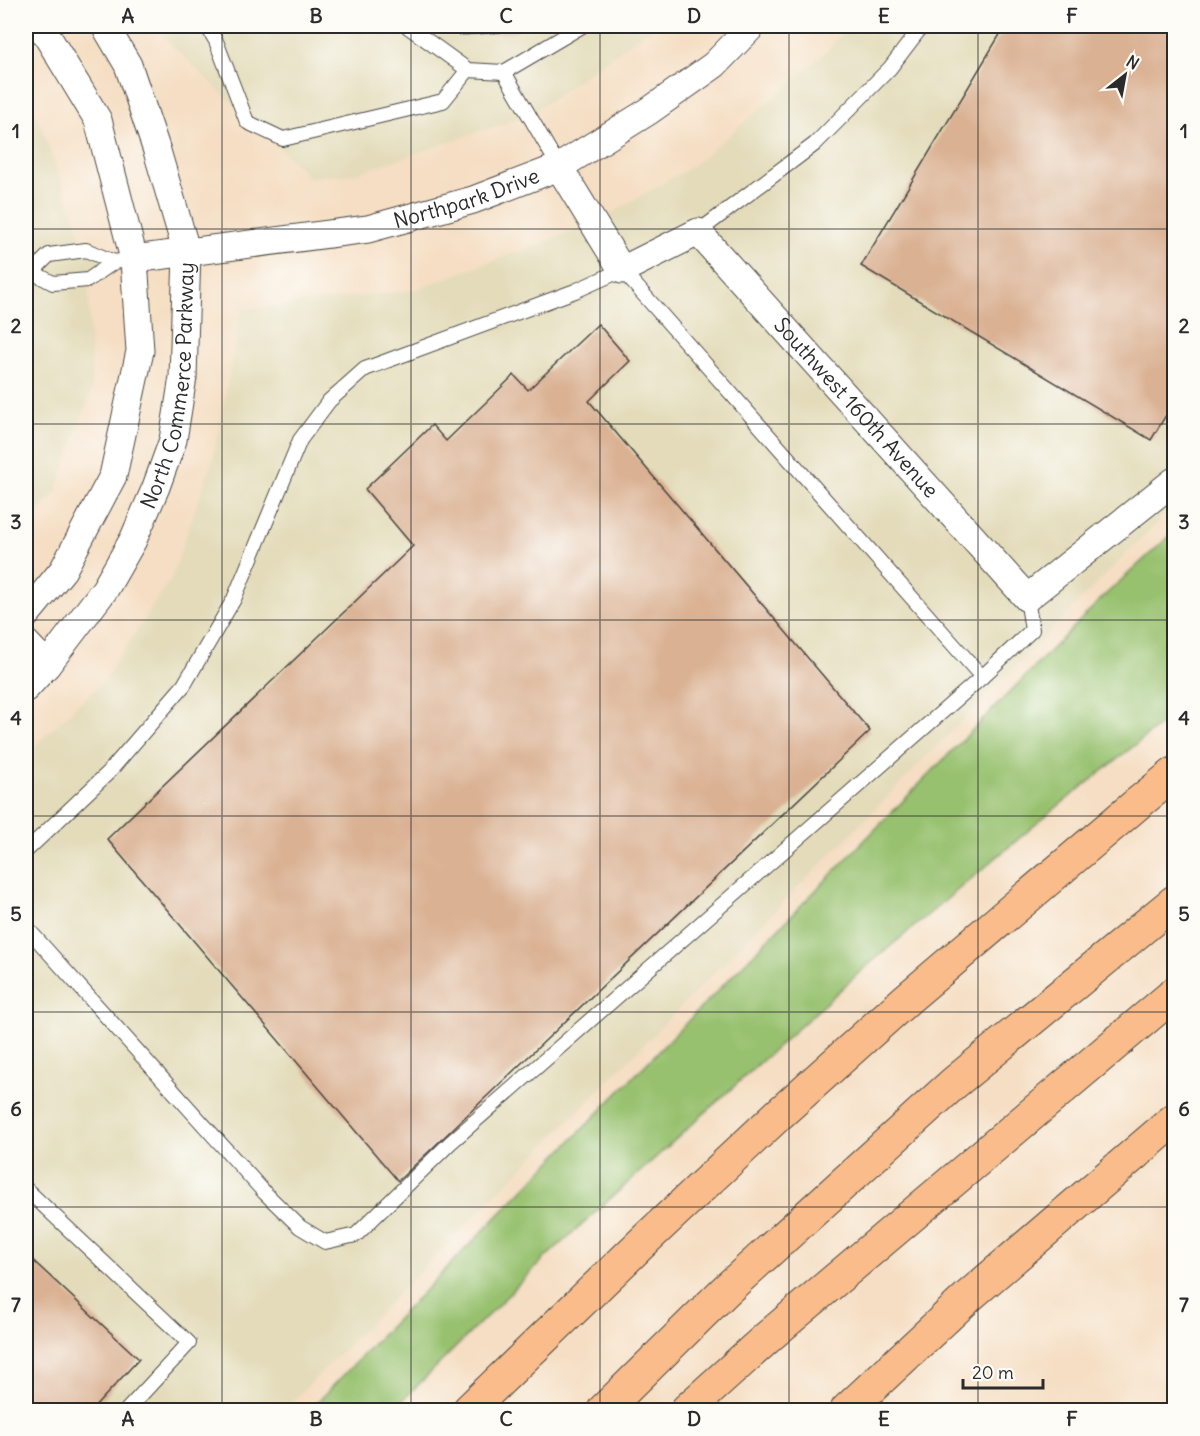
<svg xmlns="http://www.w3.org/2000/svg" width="1200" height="1436" font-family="Delius,sans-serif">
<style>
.built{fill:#e3dbba}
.green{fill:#97c16e;stroke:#61764c;stroke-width:1.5}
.building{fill:#dab193}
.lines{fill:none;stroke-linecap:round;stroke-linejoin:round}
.service-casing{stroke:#494642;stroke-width:16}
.minor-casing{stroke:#494642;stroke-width:29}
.motorway-casing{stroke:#494642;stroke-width:35}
.service{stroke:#fff;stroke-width:14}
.minor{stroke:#fff;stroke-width:27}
.motorway{stroke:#f9bc8a;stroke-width:33}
.grid{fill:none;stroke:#2b2b2b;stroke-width:1.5;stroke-opacity:0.55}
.labels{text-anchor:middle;stroke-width:4.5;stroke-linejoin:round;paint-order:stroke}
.street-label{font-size:21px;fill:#2b2b2b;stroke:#fdfcf7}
.neatline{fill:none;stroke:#2b2b2b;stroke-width:2}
.grid-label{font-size:20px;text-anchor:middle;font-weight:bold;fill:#2b2b2b}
</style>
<rect width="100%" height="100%" fill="#fdfcf7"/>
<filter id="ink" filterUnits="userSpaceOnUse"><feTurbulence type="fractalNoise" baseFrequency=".0167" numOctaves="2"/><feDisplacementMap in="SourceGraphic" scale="12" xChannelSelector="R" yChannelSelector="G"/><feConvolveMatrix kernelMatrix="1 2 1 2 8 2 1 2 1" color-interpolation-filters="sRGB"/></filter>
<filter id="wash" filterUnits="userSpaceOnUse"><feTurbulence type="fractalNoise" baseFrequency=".008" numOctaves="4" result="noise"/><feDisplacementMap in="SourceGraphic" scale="24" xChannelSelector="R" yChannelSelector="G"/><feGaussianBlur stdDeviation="1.35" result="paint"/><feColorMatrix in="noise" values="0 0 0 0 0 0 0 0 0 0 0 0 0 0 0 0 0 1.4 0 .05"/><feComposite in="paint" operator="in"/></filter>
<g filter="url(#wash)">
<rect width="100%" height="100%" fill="#f5dec3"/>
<g class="built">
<path d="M152 26H654L529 115 354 174 309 177Z"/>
<path d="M848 26H1174V505L284 1410H26V754L105 679 172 577 213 458 242 310 414 290 594 224 694 165 824 54Z"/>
<path d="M26 100 40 124 86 249 133 253 88 280 92 389 57 489 26 529Z"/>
</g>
<path class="green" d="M1174 532V714L1047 815 861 971 546 1257 393 1410H310L396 1320 901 803 1104 596Z"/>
<g id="blocks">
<g class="building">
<path d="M445 26H520L517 31 460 35Z"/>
<path d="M1005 26H1174V402L1151 440 861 266Z"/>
<path d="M598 324 630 361 589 401 870 731 398 1181 107 839 413 546 365 489 432 425 446 441 514 375 528 390Z"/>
<path d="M26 1254 139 1359 92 1410H26Z"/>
</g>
</g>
</g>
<g filter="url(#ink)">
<use href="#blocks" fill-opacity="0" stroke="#494642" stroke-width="1.5"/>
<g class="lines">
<g class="service-casing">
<g id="service">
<path d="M207 26 216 41 247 122 283 139 443 101 468 70"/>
<path d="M407 26 468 70 504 72 582 26"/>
<path d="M504 72 559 167"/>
<path d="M698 232 815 144 890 68 922 26"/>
<path d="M26 272H32L53 283 88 280 114 262 134 259"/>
<path d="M32 272 49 255 86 250 114 262"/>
<path d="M26 851 108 773 184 685 234 599 300 440 329 401 365 369 575 291 622 270 982 677 1032 630 1027 598"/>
<path d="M26 927 264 1192 300 1227 325 1242 356 1235 450 1143 982 677"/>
<path d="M26 1189 189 1343 127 1410"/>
</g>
</g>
<g class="minor-casing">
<g id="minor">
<path id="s1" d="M559 167 622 270 698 232 1027 598 1174 481"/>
<path id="s2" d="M134 259 368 229 473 200 559 167 649 111 714 65 752 26"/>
<path d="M26 615 63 570 113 476 140 351 134 259 98 120 41 26"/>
<path d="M26 643 47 665"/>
<path id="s3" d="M26 688 47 665 105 589 133 540 156 487 173 440 183 377 187 253 157 151 128 65 105 26"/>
</g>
</g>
<g class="motorway-casing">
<g id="motorway">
<path d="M469 1410 646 1239 778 1115 907 999 1137 804 1174 774"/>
<path d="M604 1410 726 1290 954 1083 1174 902"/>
<path d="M687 1410 769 1336 1174 994"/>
<path d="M847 1410 969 1296 1174 1120"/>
</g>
</g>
<use href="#service" class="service"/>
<use href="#minor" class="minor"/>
<use href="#motorway" class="motorway"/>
</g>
</g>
<path class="grid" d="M222 26V1410M411 26V1410M600 26V1410M789 26V1410M978 26V1410M26 229H1174M26 424H1174M26 620H1174M26 816H1174M26 1012H1174M26 1207H1174"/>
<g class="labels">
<g class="street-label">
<text dy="7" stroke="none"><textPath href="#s2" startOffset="339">Northpark Drive</textPath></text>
<text dy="7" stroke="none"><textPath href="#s3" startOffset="344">North Commerce Parkway</textPath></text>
<text dy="7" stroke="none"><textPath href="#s1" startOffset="442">Southwest 160th Avenue</textPath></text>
</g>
</g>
<rect width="1200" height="1436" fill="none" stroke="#fdfcf7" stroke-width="66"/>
<g transform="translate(1125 75) rotate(31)" stroke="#fdfcf7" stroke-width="4.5" paint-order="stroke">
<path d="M0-4.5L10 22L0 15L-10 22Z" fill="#2b2b2b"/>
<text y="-9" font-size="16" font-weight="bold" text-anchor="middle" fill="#2b2b2b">N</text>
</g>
<path d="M963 1379v9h80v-9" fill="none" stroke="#2b2b2b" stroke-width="3"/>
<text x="972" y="1379" font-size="18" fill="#2b2b2b" stroke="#fdfcf7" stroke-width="4.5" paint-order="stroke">20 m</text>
<rect x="33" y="33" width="1134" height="1370" class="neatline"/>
<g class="grid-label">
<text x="128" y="23">A</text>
<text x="316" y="23">B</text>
<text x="506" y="23">C</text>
<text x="694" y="23">D</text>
<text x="884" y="23">E</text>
<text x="1072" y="23">F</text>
<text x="16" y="138">1</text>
<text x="1184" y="138">1</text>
<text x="16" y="333">2</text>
<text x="1184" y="333">2</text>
<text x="16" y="529">3</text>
<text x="1184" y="529">3</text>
<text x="16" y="725">4</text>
<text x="1184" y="725">4</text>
<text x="16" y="921">5</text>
<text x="1184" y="921">5</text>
<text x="16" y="1116">6</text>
<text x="1184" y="1116">6</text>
<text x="16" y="1312">7</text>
<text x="1184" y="1312">7</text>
<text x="128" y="1426">A</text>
<text x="316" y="1426">B</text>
<text x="506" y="1426">C</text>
<text x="694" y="1426">D</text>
<text x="884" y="1426">E</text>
<text x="1072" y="1426">F</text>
</g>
</svg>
